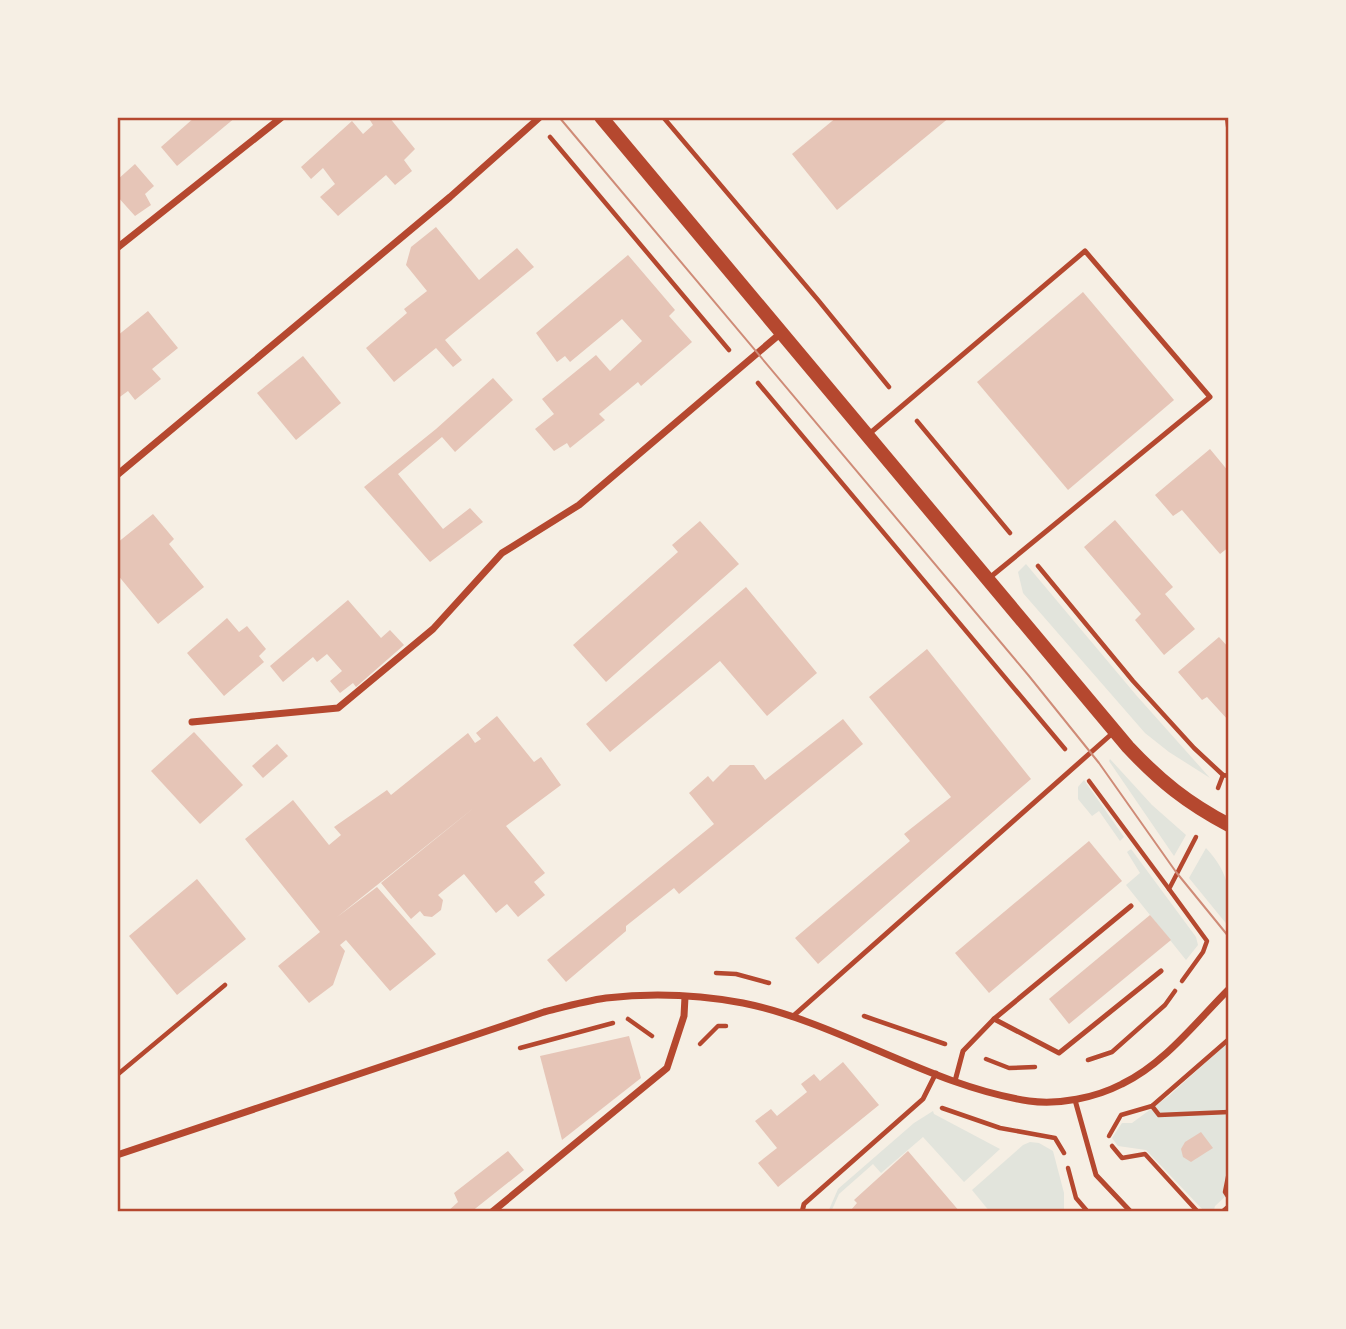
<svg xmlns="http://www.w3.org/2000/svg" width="1346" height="1329" font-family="'IBM Plex Sans',sans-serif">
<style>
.green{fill:#e2e4dc}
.building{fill:#e6c5b7}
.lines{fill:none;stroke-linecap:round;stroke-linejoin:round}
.path{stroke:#b5482f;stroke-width:4.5}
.service{stroke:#b5482f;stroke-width:5}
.minor{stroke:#b5482f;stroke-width:7}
.secondary{stroke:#b5482f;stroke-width:14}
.tram{stroke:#cf8b77;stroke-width:2}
.neatline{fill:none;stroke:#b5482f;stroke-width:2.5}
</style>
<rect width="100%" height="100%" fill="#f6efe4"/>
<g class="green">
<path d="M1026 564 1136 695 1210 778 1169 752 1145 733 1023 593 1018 572Z"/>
<path d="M1110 759 1152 805 1186 835 1174 856 1109 761Z"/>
<path d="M1084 780 1124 837 1120 841 1099 811 1092 816 1078 799V787Z"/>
<path d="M1206 848C1231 875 1230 893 1229 927L1189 878Z"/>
<path d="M1131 849 1196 937 1198 945 1186 960 1126 885 1140 873 1127 852Z"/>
<path d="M1229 1041V1193L1215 1206 1214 1210 1205 1212 1146 1150 1118 1146 1112 1138 1122 1123H1132L1170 1095Z"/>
<path d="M933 1111 934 1114 1000 1149 964 1182 923 1137 881 1173 873 1164 839 1194 831 1212H828L838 1189 914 1123Z"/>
<path d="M1030 1142 1039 1143 1053 1151 1064 1193V1212H990L972 1190 1023 1145Z"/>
</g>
<g class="building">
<path d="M195 117H236L177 166 161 147Z"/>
<path d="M368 117H389L415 149 404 160 412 171 395 185 386 175 338 216 320 197 335 184 323 168 311 179 301 167 352 121 363 134 373 125Z"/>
<path d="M837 117H950L837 210 792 154Z"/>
<path d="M135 164 154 186 145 194 151 205 135 216 117 196V180Z"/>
<path d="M436 227 479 280 517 248 534 267 445 340 462 360 453 367 436 348 394 382 366 348 407 313 404 309 427 291 406 265 411 247Z"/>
<path d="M628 255 675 310 669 316 692 342 641 386 638 382 599 414 605 420 570 448 567 443 554 451 535 429 554 414 542 399 596 355 610 371 642 341 622 319 570 362 565 356 557 362 536 333Z"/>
<path d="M1083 292 1174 400 1068 490 977 382Z"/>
<path d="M148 311 178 348 152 369 161 379 135 400 128 391 117 399V336Z"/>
<path d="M303 356 341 403 296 440 257 393Z"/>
<path d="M493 378 513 400 455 452 442 437 398 474 443 529 470 508 483 522 430 562 364 487 436 429Z"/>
<path d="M1210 449 1229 472V547L1220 554 1182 510 1173 516 1155 495Z"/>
<path d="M153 514 174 539 169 544 204 587 158 624 117 574V543Z"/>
<path d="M1115 520 1173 587 1165 594 1195 629 1164 655 1135 620 1141 614 1084 547Z"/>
<path d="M700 521 739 564 606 682 573 645 678 552 672 545Z"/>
<path d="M746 587 817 673 767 716 720 661 610 752 586 724Z"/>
<path d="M348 600 381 638 390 630 404 645 356 687 353 683 340 693 330 681 342 671 327 654 317 662 313 657 283 682 270 666Z"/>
<path d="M227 618 239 632 247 626 266 649 259 656 264 662 224 696 187 653Z"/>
<path d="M1219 637 1229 648V721L1207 697 1202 700 1178 672Z"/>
<path d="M927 649 1031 779 818 964 795 938 910 841 904 834 951 797 869 697Z"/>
<path d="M497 716 534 762 541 757 561 785 506 826 545 873 534 882 545 895 518 917 507 904 496 913 464 874 438 895 443 900 441 910 432 917 424 916 420 911 411 919 381 883 475 807 337 917 377 887 436 954 390 991 346 940 340 945 345 951 333 985 309 1003 278 966 320 932 245 839 293 800 329 845 341 835 334 827 387 790 391 795 468 733 475 743 481 739 476 733Z"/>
<path d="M843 719 863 744 679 894 674 888 626 926V931L566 982 547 960 714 824 689 793 708 776 713 782 730 765H754L765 780Z"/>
<path d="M194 732 243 785 200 824 151 771Z"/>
<path d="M277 744 288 756 263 778 252 766Z"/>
<path d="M1089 841 1122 881 989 993 955 953Z"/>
<path d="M197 879 246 939 177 995 129 936Z"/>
<path d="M1150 915 1171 940 1069 1024 1049 999Z"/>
<path d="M629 1036 641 1078 562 1140 540 1056Z"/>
<path d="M843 1062 879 1105 778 1187 758 1163 777 1148 755 1121 771 1109 777 1116 807 1092 801 1084 814 1074 820 1081Z"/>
<path d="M1201 1132 1213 1148 1191 1162 1183 1157 1181 1149 1185 1142Z"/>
<path d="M508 1151 524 1170 471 1212H447L458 1202 454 1193Z"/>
<path d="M908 1151 960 1212H853L851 1210 857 1203 854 1200Z"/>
</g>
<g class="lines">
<g class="path">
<path d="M663 117 818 300 889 387"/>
<path d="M1227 117 1229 134"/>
<path d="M550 137 729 350"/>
<path d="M758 383 1065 749"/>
<path d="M917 421 1010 533"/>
<path d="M1038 566 1133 681 1194 748 1223 775"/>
<path d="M1089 781 1169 889"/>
<path d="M1218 788 1223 775 1229 776"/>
<path d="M716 973 736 974 769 983"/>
<path d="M1182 981 1203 952 1207 941 1169 889 1196 837"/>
<path d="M864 1016 945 1044"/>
<path d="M628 1019 652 1036"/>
<path d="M700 1044 718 1026H726"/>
<path d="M520 1048 613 1023"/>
<path d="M986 1059 1009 1068 1035 1067"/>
<path d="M1088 1060 1112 1052 1165 1005 1175 991"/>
<path d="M117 1075 225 985"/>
<path d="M1152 1106 1159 1115 1229 1112"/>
<path d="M942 1108 1000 1128 1055 1138 1064 1153"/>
<path d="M1109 1136 1121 1115 1152 1106 1229 1039"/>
<path d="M1112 1146 1122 1158 1145 1154 1198 1212"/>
<path d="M1068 1168 1076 1198 1088 1212"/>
<path d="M1229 1172 1225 1192 1229 1198"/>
<path d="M1222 1212 1229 1206"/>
</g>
<g class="service">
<path d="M869 434 1085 251 1210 397 988 579"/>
<path d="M792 1017 1115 731"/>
<path d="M994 1019 1059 1053 1161 971"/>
<path d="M955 1081 963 1051 994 1019 1131 906"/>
<path d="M1075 1100 1096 1175 1131 1212"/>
<path d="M802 1212 804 1204 923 1099 936 1073"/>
</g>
<g class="minor">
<path d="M117 248 282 117"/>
<path d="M117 475 450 197 540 117"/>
<path d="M192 722 338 708 433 629 502 553 579 505 781 333"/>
<path d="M117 1155 544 1012C564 1007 585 1001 606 998 650 993 700 995 743 1003 841 1023 930 1086 1029 1101 1059 1105 1095 1098 1122 1084 1164 1064 1196 1022 1229 989"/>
<path d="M492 1212 667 1068 684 1016 685 997"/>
</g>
<path class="secondary" d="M601 117 1128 747C1160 781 1187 803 1229 825"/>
<path class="tram" d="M559 117 1029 676 1099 763 1176 872 1229 937"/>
</g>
<rect width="1346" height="1329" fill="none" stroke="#f6efe4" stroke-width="238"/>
<rect x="119" y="119" width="1108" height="1091" class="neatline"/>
</svg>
